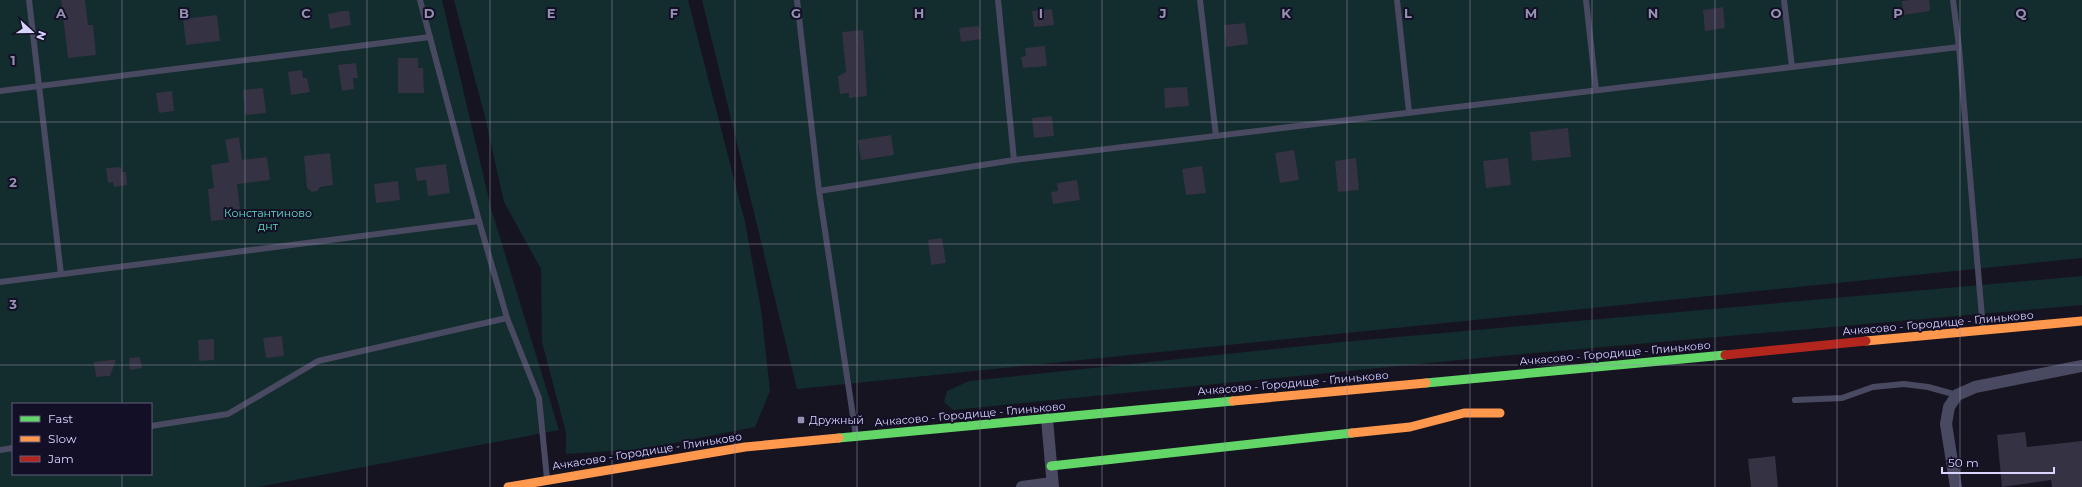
<svg xmlns="http://www.w3.org/2000/svg" width="2082" height="487" font-family="Montserrat,sans-serif">
<style>
.green{fill:#132c2d;fill-rule:evenodd}
.building{fill:#343243}
.lines{fill:none;stroke-linecap:round;stroke-linejoin:round}
.lane{stroke:#4a4962;stroke-width:6}
.street{stroke:#4a4962;stroke-width:12}
.fast{stroke:#63d668;stroke-width:9}
.slow{stroke:#ff974d;stroke-width:9}
.jam{stroke:#b3261e;stroke-width:9}
.grid{fill:none;stroke:#9591b1;stroke-width:1;stroke-opacity:0.55}
.poi-dot{fill:#9591b1;stroke:#130f26;stroke-width:1.5}
.labels{text-anchor:middle;stroke-width:4;stroke-linejoin:round;paint-order:stroke}
.park-label{font-size:11px;fill:#5fe0c0;stroke:#130f26}
.street-label{font-size:11px;fill:#d9d4ff;stroke:#130f26}
.poi-label{font-size:11px;fill:#d9d4ff;stroke:#130f26;text-anchor:start}
.grid-label{font-size:13px;text-anchor:middle;font-weight:bold;fill:#9591b1;stroke:#130f26;stroke-width:4;stroke-linejoin:round;paint-order:stroke}
</style>
<rect width="100%" height="100%" fill="#161421"/>
<g class="green">
<path d="M0 0H442L491 208 559 430 258 487H0ZM13 404H151V474H13Z"/>
<path d="M454 0H688L745 222 761 309 770 391 755 427 643 449 566 454V433L542 342 541 269 504 202 484 113Z"/>
<path d="M702 0H2082V258L797 389Z"/>
<path d="M2082 276V305L1490 357 953 410 944 402 947 391 969 381 1342 342Z"/>
</g>
<g class="building">
<path d="M61 0H85L88 25H93L96 55 68 58Z"/>
<path d="M1911 0H1929L1930 11 1903 15 1902 1Z"/>
<path d="M1723 7 1725 28 1705 31 1703 10Z"/>
<path d="M1052 9 1054 25 1034 27 1032 11Z"/>
<path d="M343 11H349L351 25 330 29 328 14Z"/>
<path d="M217 15 220 41 186 45 183 19Z"/>
<path d="M1245 23 1248 44 1226 47 1224 25Z"/>
<path d="M979 26 981 39 961 42 959 28Z"/>
<path d="M863 30 867 96 849 98V93L840 94 838 76 846 72 842 32Z"/>
<path d="M1045 46 1047 66 1023 68 1021 57 1026 56 1025 48Z"/>
<path d="M398 58H418V68H423L424 93H398Z"/>
<path d="M356 63 358 78H353L354 89 342 91 338 65Z"/>
<path d="M302 70 303 78H307L310 92 291 95 288 72Z"/>
<path d="M1187 87 1189 106 1165 108 1164 88Z"/>
<path d="M263 88 266 113 245 115 243 90Z"/>
<path d="M172 91 174 111 159 113 156 93Z"/>
<path d="M1052 116 1054 136 1034 138 1032 118Z"/>
<path d="M1568 128 1571 157 1532 161 1530 132Z"/>
<path d="M891 135 894 155 861 160 858 140Z"/>
<path d="M239 137 242 160 267 157 270 180 237 184 241 216H232V219L211 221 208 189 214 188 211 165 229 162 225 140Z"/>
<path d="M1294 150 1299 180 1280 183 1275 153Z"/>
<path d="M330 153 333 185 320 187 317 191 312 192 307 188 304 156Z"/>
<path d="M1356 158 1359 190 1338 192 1335 161Z"/>
<path d="M1508 158 1511 185 1486 188 1483 161Z"/>
<path d="M446 164 450 193 428 196 426 180 417 181 415 168Z"/>
<path d="M1202 166 1206 193 1186 195 1182 169Z"/>
<path d="M121 167 122 172H126L127 185 114 187 113 182 108 183 106 168Z"/>
<path d="M1077 180 1080 200 1053 204 1051 192 1058 191 1057 183Z"/>
<path d="M398 181 400 200 376 203 374 184Z"/>
<path d="M942 238 946 263 931 265 928 240Z"/>
<path d="M282 336 284 356 266 358 263 338Z"/>
<path d="M214 339V360L199 361 198 340Z"/>
<path d="M140 357 142 368 130 370 129 358Z"/>
<path d="M110 360H116L110 376 96 377 94 362Z"/>
<path d="M2025 432 2027 447 2082 441V487H2052L2051 480 2002 487 1997 435Z"/>
<path d="M1775 456 1778 487H1751L1748 459Z"/>
</g>
<g class="lines">
<g class="lane">
<path d="M29 0 61 274"/>
<path d="M420 0 479 221 507 318"/>
<path d="M797 0 819 191"/>
<path d="M998 0 1014 160"/>
<path d="M1200 0 1216 136"/>
<path d="M1397 0 1409 112"/>
<path d="M1586 0 1596 90"/>
<path d="M1784 0 1792 67"/>
<path d="M1953 0 1959 47"/>
<path d="M0 91 430 37"/>
<path d="M0 282 479 221"/>
<path d="M1795 400 1842 398 1873 387 1904 384 1928 387 1957 395"/>
<path d="M151 426 228 414 318 361 507 318 539 398 547 479"/>
<path d="M856 436 819 191 1014 160 1959 47 1983 329"/>
<path d="M0 450 13 448"/>
</g>
<g class="street">
<path d="M1047 419 1053 487"/>
<path d="M1022 487 1052 483"/>
<path d="M1956 487 1946 424 1949 407 1957 395 1975 387 2082 366"/>
</g>
<g class="fast">
<path d="M1426 383 1725 355"/>
<path d="M839 438 1233 401"/>
<path d="M1051 466 1352 433"/>
</g>
<g class="slow">
<path d="M1866 341 2082 321"/>
<path d="M1233 401 1426 383"/>
<path d="M1352 433 1410 427 1464 413H1500"/>
<path d="M508 487 745 447 839 438"/>
</g>
<path class="jam" d="M1725 355 1866 341"/>
</g>
<path class="grid" d="M122 0V404M245 0V487M367 0V487M490 0V487M612 0V487M735 0V487M857 0V487M980 0V487M1102 0V487M1225 0V487M1347 0V487M1470 0V487M1592 0V487M1715 0V487M1837 0V487M1960 0V487M0 122H2082M0 244H2082M0 365H2082M122 474V487"/>
<rect class="poi-dot" x="797" y="416" width="8" height="8" rx="2"/>
<g class="labels">
<g class="park-label">
<text x="268" y="217">Константиново<tspan x="268" dy="13">днт</tspan></text>
</g>
<g class="street-label">
<text transform="translate(1938 323) rotate(-5)" y="4">Ачкасово - Городище - Глиньково</text>
<text transform="translate(1615 353) rotate(-5)" y="4">Ачкасово - Городище - Глиньково</text>
<text transform="translate(1293 383) rotate(-5)" y="4">Ачкасово - Городище - Глиньково</text>
<text transform="translate(970 414) rotate(-5)" y="4">Ачкасово - Городище - Глиньково</text>
<text transform="translate(647 451) rotate(-9)" y="4">Ачкасово - Городище - Глиньково</text>
</g>
<g class="poi-label">
<text x="809" y="424">Дружный</text>
</g>
</g>
<g class="grid-label">
<text x="61" y="18">A</text>
<text x="184" y="18">B</text>
<text x="306" y="18">C</text>
<text x="429" y="18">D</text>
<text x="551" y="18">E</text>
<text x="674" y="18">F</text>
<text x="796" y="18">G</text>
<text x="919" y="18">H</text>
<text x="1041" y="18">I</text>
<text x="1163" y="18">J</text>
<text x="1286" y="18">K</text>
<text x="1408" y="18">L</text>
<text x="1531" y="18">M</text>
<text x="1653" y="18">N</text>
<text x="1776" y="18">O</text>
<text x="1898" y="18">P</text>
<text x="2021" y="18">Q</text>
<text x="13" y="65">1</text>
<text x="13" y="187">2</text>
<text x="13" y="309">3</text>
</g>
<rect x="12" y="403" width="140" height="72" fill="#130f26" stroke="#625e7d"/>
<rect x="20" y="416" width="20" height="6" fill="#63d668" stroke="#625e7d"/>
<text x="48" y="423" font-size="12" fill="#d9d4ff">Fast</text>
<rect x="20" y="436" width="20" height="6" fill="#ff974d" stroke="#625e7d"/>
<text x="48" y="443" font-size="12" fill="#d9d4ff">Slow</text>
<rect x="20" y="456" width="20" height="6" fill="#b3261e" stroke="#625e7d"/>
<text x="48" y="463" font-size="12" fill="#d9d4ff">Jam</text>
<g transform="translate(32 32) rotate(111)" stroke="#130f26" stroke-width="3" paint-order="stroke">
<path d="M0-3L7 15L0 10L-7 15Z" fill="#d9d4ff"/>
<text y="-6" font-size="11" font-weight="bold" text-anchor="middle" fill="#d9d4ff">N</text>
</g>
<path d="M1942 467v6h112v-6" fill="none" stroke="#d9d4ff" stroke-width="2"/>
<text x="1948" y="467" font-size="12" fill="#d9d4ff" stroke="#130f26" stroke-width="3" paint-order="stroke">50 m</text>
</svg>
